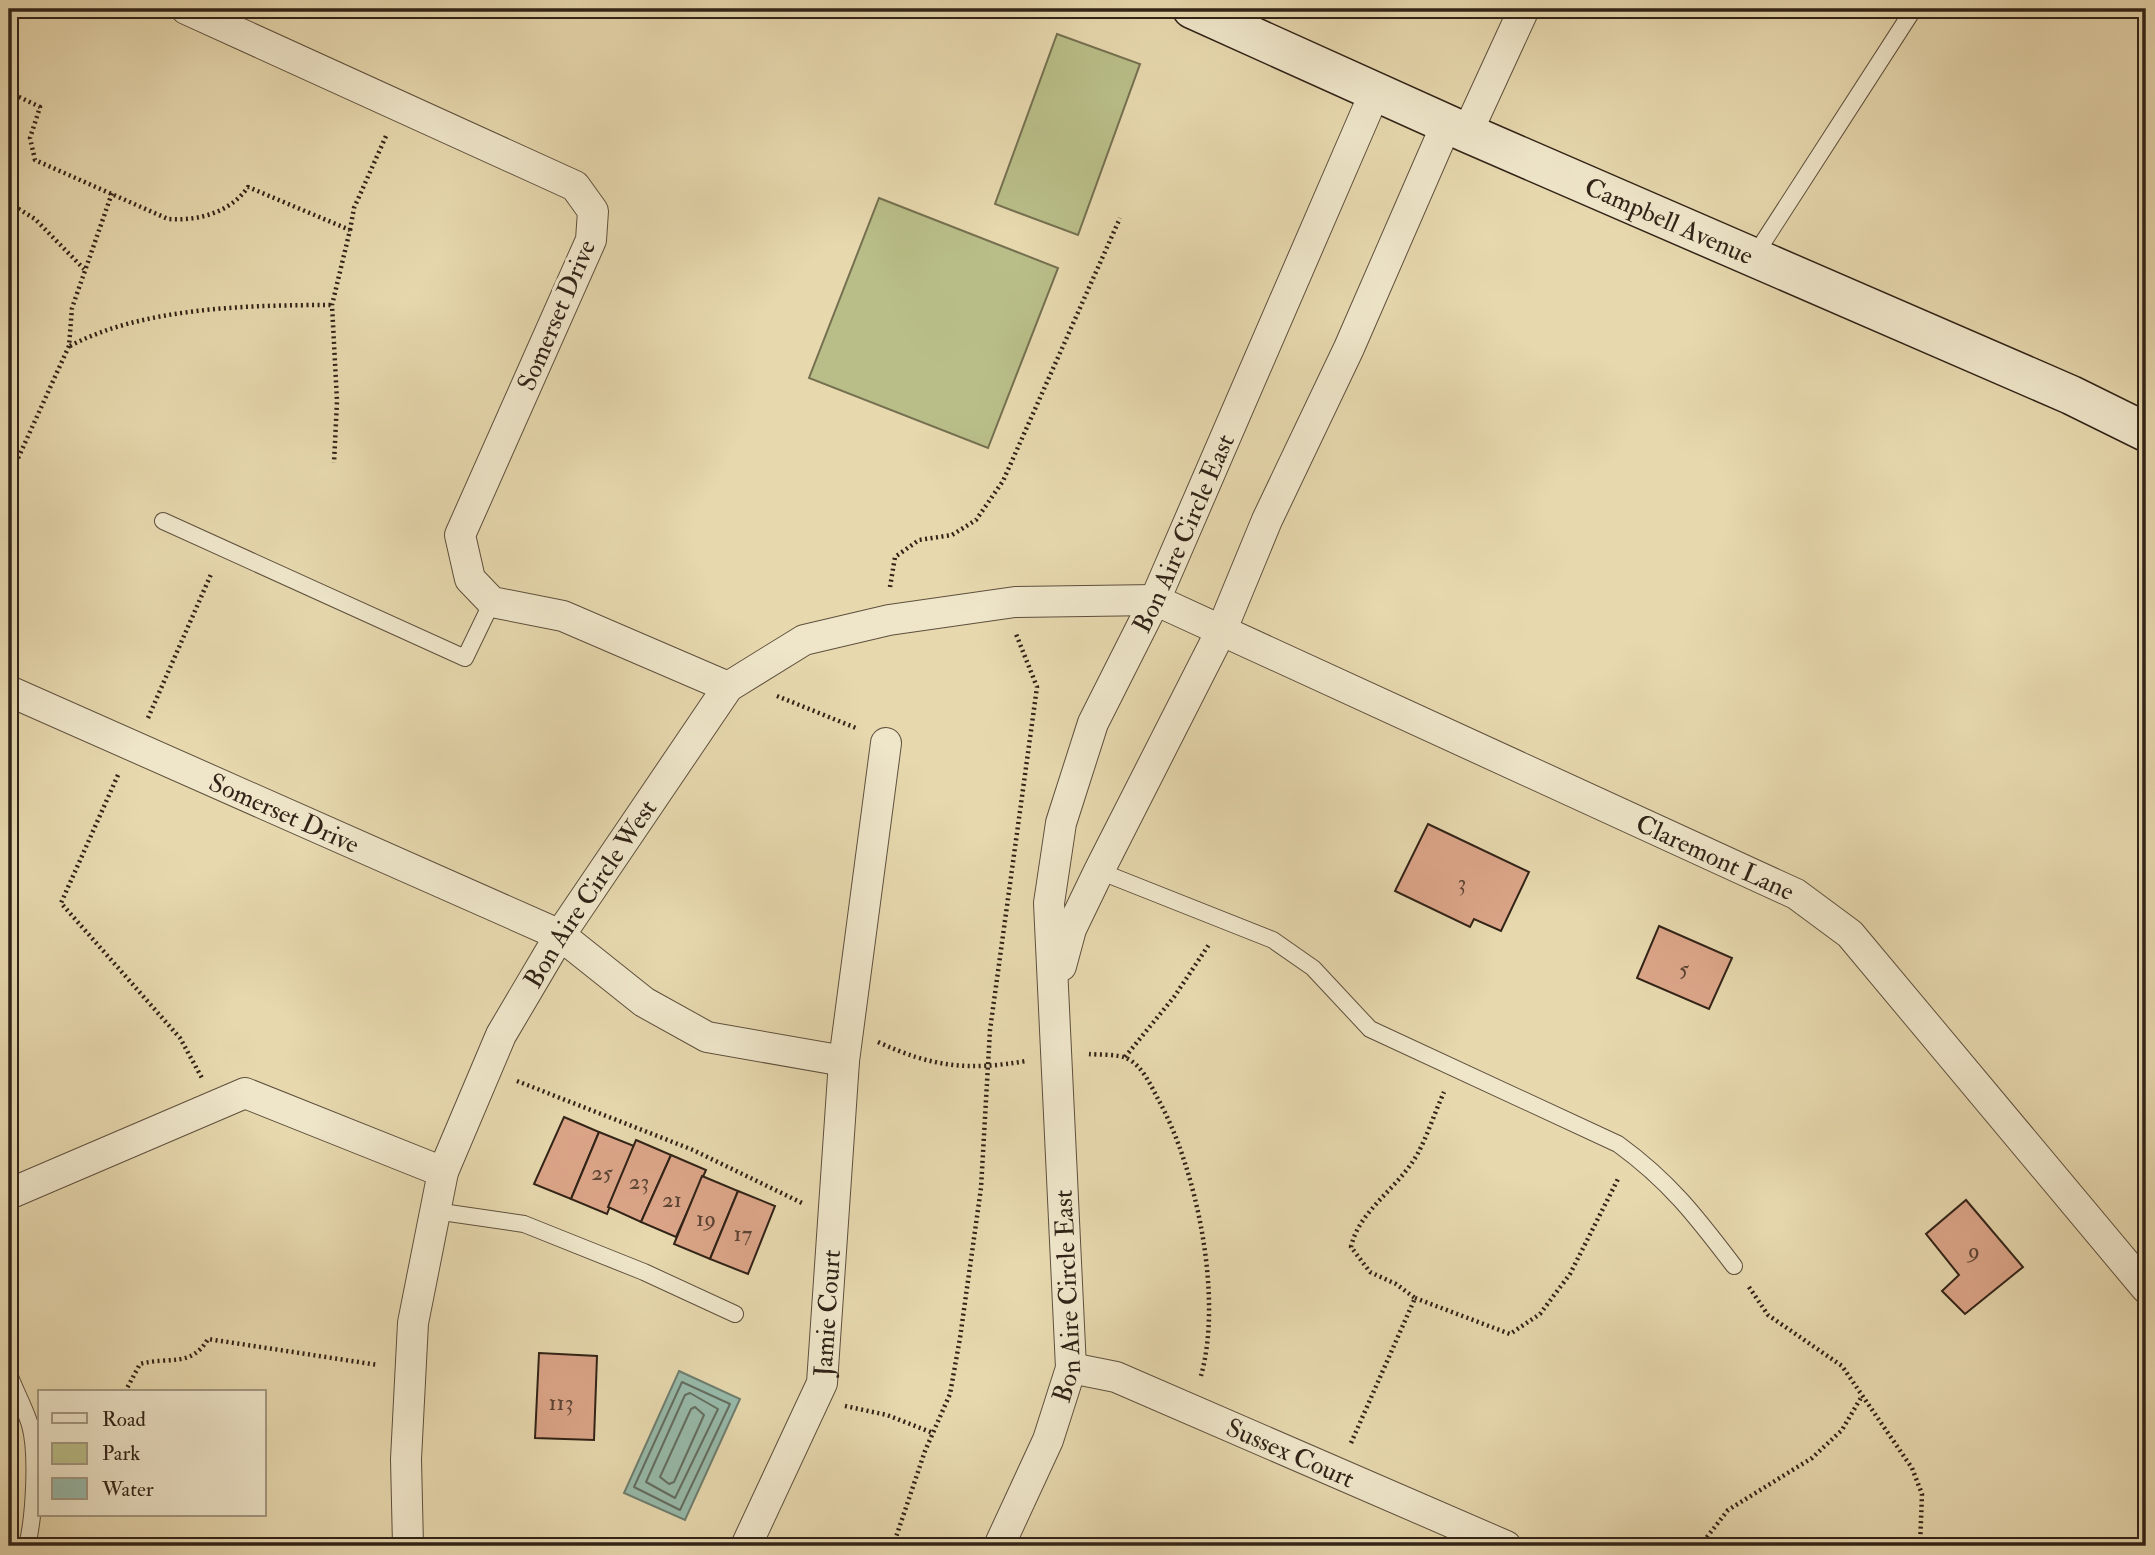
<svg xmlns="http://www.w3.org/2000/svg" width="2155" height="1555" font-family="'IM FELL Double Pica',serif">
<style>
.green{fill:#b9be88;stroke:#757050;stroke-width:2}
.water{fill:#97baaa;stroke:#6e7e6f;stroke-width:2}
.lines{fill:none;stroke-linecap:round;stroke-linejoin:round}
.shore{stroke:#646e60;stroke-width:2}
.building{fill:#dca589;stroke:#312317;stroke-width:2}
.lane-casing{stroke:#5e503d;stroke-width:18}
.street-casing{stroke:#5e503d;stroke-width:32}
.secondary-casing{stroke:#312317;stroke-width:41}
.path{stroke:#312317;stroke-width:4.5;stroke-dasharray:2 3.5;stroke-linecap:butt}
.lane{stroke:#efe6ca;stroke-width:16}
.street{stroke:#efe6ca;stroke-width:30}
.secondary{stroke:#efe6ca;stroke-width:38}
.labels{text-anchor:middle;stroke-width:7;stroke-linejoin:round;paint-order:stroke}
.number-label{font-size:23px;fill:#5c4434}
.street-label{font-size:26px;fill:#312317;stroke:#efe6ca}
</style>
<rect width="100%" height="100%" fill="#e7d8ae"/>
<filter id="stains"><feTurbulence type="fractalNoise" baseFrequency=".00286" numOctaves="4"/><feColorMatrix values="0 0 0 0 .2 0 0 0 0 .09 0 0 0 0 .02 0 0 0 .5 -.17"/></filter>
<radialGradient id="worn" r=".72"><stop offset=".6" stop-color="#630" stop-opacity="0"/><stop offset="1" stop-color="#630" stop-opacity=".3"/></radialGradient>
<g class="green">
<path d="M1057 34 1140 64 1078 235 995 204Z"/>
<path d="M879 198 1058 268 988 448 809 378Z"/>
</g>
<path class="water" d="M679 1371 740 1399 685 1520 624 1493Z"/>
<g class="lines">
<g class="shore">
<path d="M682 1382 730 1404 680 1510 634 1487Z"/>
<path d="M690 1393 718 1409 675 1498 646 1482 685 1395Z"/>
<path d="M695 1407 704 1415 674 1482 669 1484 660 1477 691 1409Z"/>
</g>
</g>
<g class="building">
<path d="M1428 824 1529 872 1501 931 1474 919 1470 927 1395 891Z"/>
<path d="M1659 926 1732 958 1709 1009 1637 978Z"/>
<path d="M564 1117 599 1132 571 1199 534 1184Z"/>
<path d="M599 1132 634 1146 607 1214 571 1199Z"/>
<path d="M636 1140 671 1155 641 1222 608 1207Z"/>
<path d="M671 1155 706 1170 676 1237 641 1222Z"/>
<path d="M702 1176 738 1191 710 1259 674 1244Z"/>
<path d="M738 1191 775 1206 748 1274 710 1259Z"/>
<path d="M1966 1200 2023 1267 1965 1314 1942 1291 1959 1275 1926 1234Z"/>
<path d="M539 1353 597 1356 594 1440 535 1438Z"/>
</g>
<g class="lines">
<g class="lane-casing">
<g id="lane">
<path d="M1753 258 1913 10"/>
<path d="M163 521 465 658 492 602"/>
<path d="M1099 871 1273 940 1313 968 1370 1029 1618 1144C1669 1181 1696 1216 1734 1266"/>
<path d="M435 1211 524 1224 644 1272 735 1314"/>
<path d="M9 1374C15 1391 25 1408 30 1425 38 1454 34 1517 27 1546"/>
</g>
</g>
<g class="street-casing">
<g id="street">
<path d="M186 9 575 186 593 211 591 240 460 535 470 579 492 602 563 616 728 687"/>
<path d="M1467 133 1524 9"/>
<path id="s1" d="M9 691 560 935 644 1002 707 1037 844 1061"/>
<path d="M1061 966 1071 929 1099 871 1222 629 1267 520 1349 348 1447 123"/>
<path d="M9 1194 245 1093 443 1172"/>
<path id="s2" d="M1071 1368 1116 1377 1506 1546"/>
<path id="s3" d="M408 1546 406 1459 413 1323 443 1172 501 1035 560 935 728 687 804 640 889 620 1015 602 1155 600 1796 894 1850 934 2146 1288"/>
<path id="s4" d="M746 1546 822 1383 844 1061 886 743"/>
<path id="s5" d="M999 1546 1048 1440 1071 1368 1049 903 1061 823 1093 723 1155 600 1375 92"/>
</g>
</g>
<g class="secondary-casing">
<g id="secondary">
<path id="s6" d="M1192 9 1467 133 2071 395 2146 432"/>
</g>
</g>
<g class="path">
<path d="M9 92 40 107 30 138 35 160 168 219C198 221 230 213 248 187L350 230 332 305 337 401 334 463"/>
<path d="M9 203 35 219 84 269"/>
<path d="M350 230 354 208 386 136"/>
<path d="M70 346C143 307 250 305 332 305"/>
<path d="M9 478 69 346 72 308 112 193"/>
<path d="M890 587 895 557 919 540 952 535 976 520 1003 481 1120 218"/>
<path d="M777 696 856 728"/>
<path d="M148 718 212 572"/>
<path d="M118 775 61 903 180 1038 202 1078"/>
<path d="M878 1042C932 1067 968 1071 1026 1061"/>
<path d="M1089 1054C1099 1055 1117 1054 1126 1058 1142 1065 1150 1084 1158 1099 1197 1169 1224 1301 1200 1379"/>
<path d="M1125 1057 1174 997 1210 943"/>
<path d="M517 1081 693 1150 802 1203"/>
<path d="M1749 1287 1768 1315 1842 1366 1912 1468 1922 1494 1920 1546"/>
<path d="M1415 1298 1510 1334 1540 1314 1570 1274 1619 1177"/>
<path d="M125 1392 140 1364C169 1356 191 1368 208 1339L378 1365"/>
<path d="M845 1406 887 1415 933 1433"/>
<path d="M1351 1443 1415 1298 1396 1284 1370 1272 1351 1247C1359 1210 1399 1188 1418 1153 1428 1134 1435 1112 1444 1092"/>
<path d="M893 1546 925 1451 950 1394 960 1338 981 1188 990 1030 1037 687 1016 634"/>
<path d="M1700 1546 1728 1510 1812 1458 1842 1430 1862 1396"/>
</g>
<use href="#lane" class="lane"/>
<use href="#street" class="street"/>
<use href="#secondary" class="secondary"/>
</g>
<g class="labels">
<g class="number-label">
<text x="1462" y="890">3</text>
<text x="1684" y="976">5</text>
<text x="602" y="1180">25</text>
<text x="639" y="1189">23</text>
<text x="672" y="1207">21</text>
<text x="706" y="1226">19</text>
<text x="743" y="1241">17</text>
<text x="1974" y="1258">9</text>
<text x="561" y="1410">113</text>
</g>
<g class="street-label">
<text dy="9" stroke="none"><textPath href="#s6" startOffset="522">Campbell Avenue</textPath></text>
<text transform="translate(556 315) rotate(-67)" y="9">Somerset Drive</text>
<text dy="9" stroke="none"><textPath href="#s5" startOffset="1054">Bon Aire Circle East</textPath></text>
<text dy="9" stroke="none"><textPath href="#s1" startOffset="301">Somerset Drive</textPath></text>
<text dy="9" stroke="none"><textPath href="#s3" startOffset="2002">Claremont Lane</textPath></text>
<text dy="9" stroke="none"><textPath href="#s3" startOffset="693">Bon Aire Circle West</textPath></text>
<text dy="9" stroke="none"><textPath href="#s5" startOffset="264">Bon Aire Circle East</textPath></text>
<text dy="9" stroke="none"><textPath href="#s4" startOffset="250">Jamie Court</textPath></text>
<text dy="9" stroke="none"><textPath href="#s2" startOffset="236">Sussex Court</textPath></text>
</g>
</g>
<rect width="2155" height="1555" fill="none" stroke="#e7d8ae" stroke-width="35"/>
<rect x="10" y="10" width="2134" height="1534" fill="none" stroke="#312317" stroke-width="3.5"/>
<rect x="18" y="18" width="2120" height="1520" fill="none" stroke="#312317" stroke-width="2"/>
<rect x="38" y="1390" width="228" height="126" fill="#efe6ca" stroke="#a39882" stroke-width="2"/>
<rect x="52" y="1413" width="35" height="10" fill="#efe6ca" stroke="#a39882" stroke-width="2"/>
<text x="102" y="1426" font-size="21" fill="#312317">Road</text>
<rect x="52" y="1443" width="35" height="21" fill="#b9be88" stroke="#a39882" stroke-width="2"/>
<text x="102" y="1460" font-size="21" fill="#312317">Park</text>
<rect x="52" y="1478" width="35" height="21" fill="#97baaa" stroke="#a39882" stroke-width="2"/>
<text x="102" y="1496" font-size="21" fill="#312317">Water</text>
<rect width="100%" height="100%" filter="url(#stains)"/>
<rect width="100%" height="100%" fill="url(#worn)"/>
</svg>
